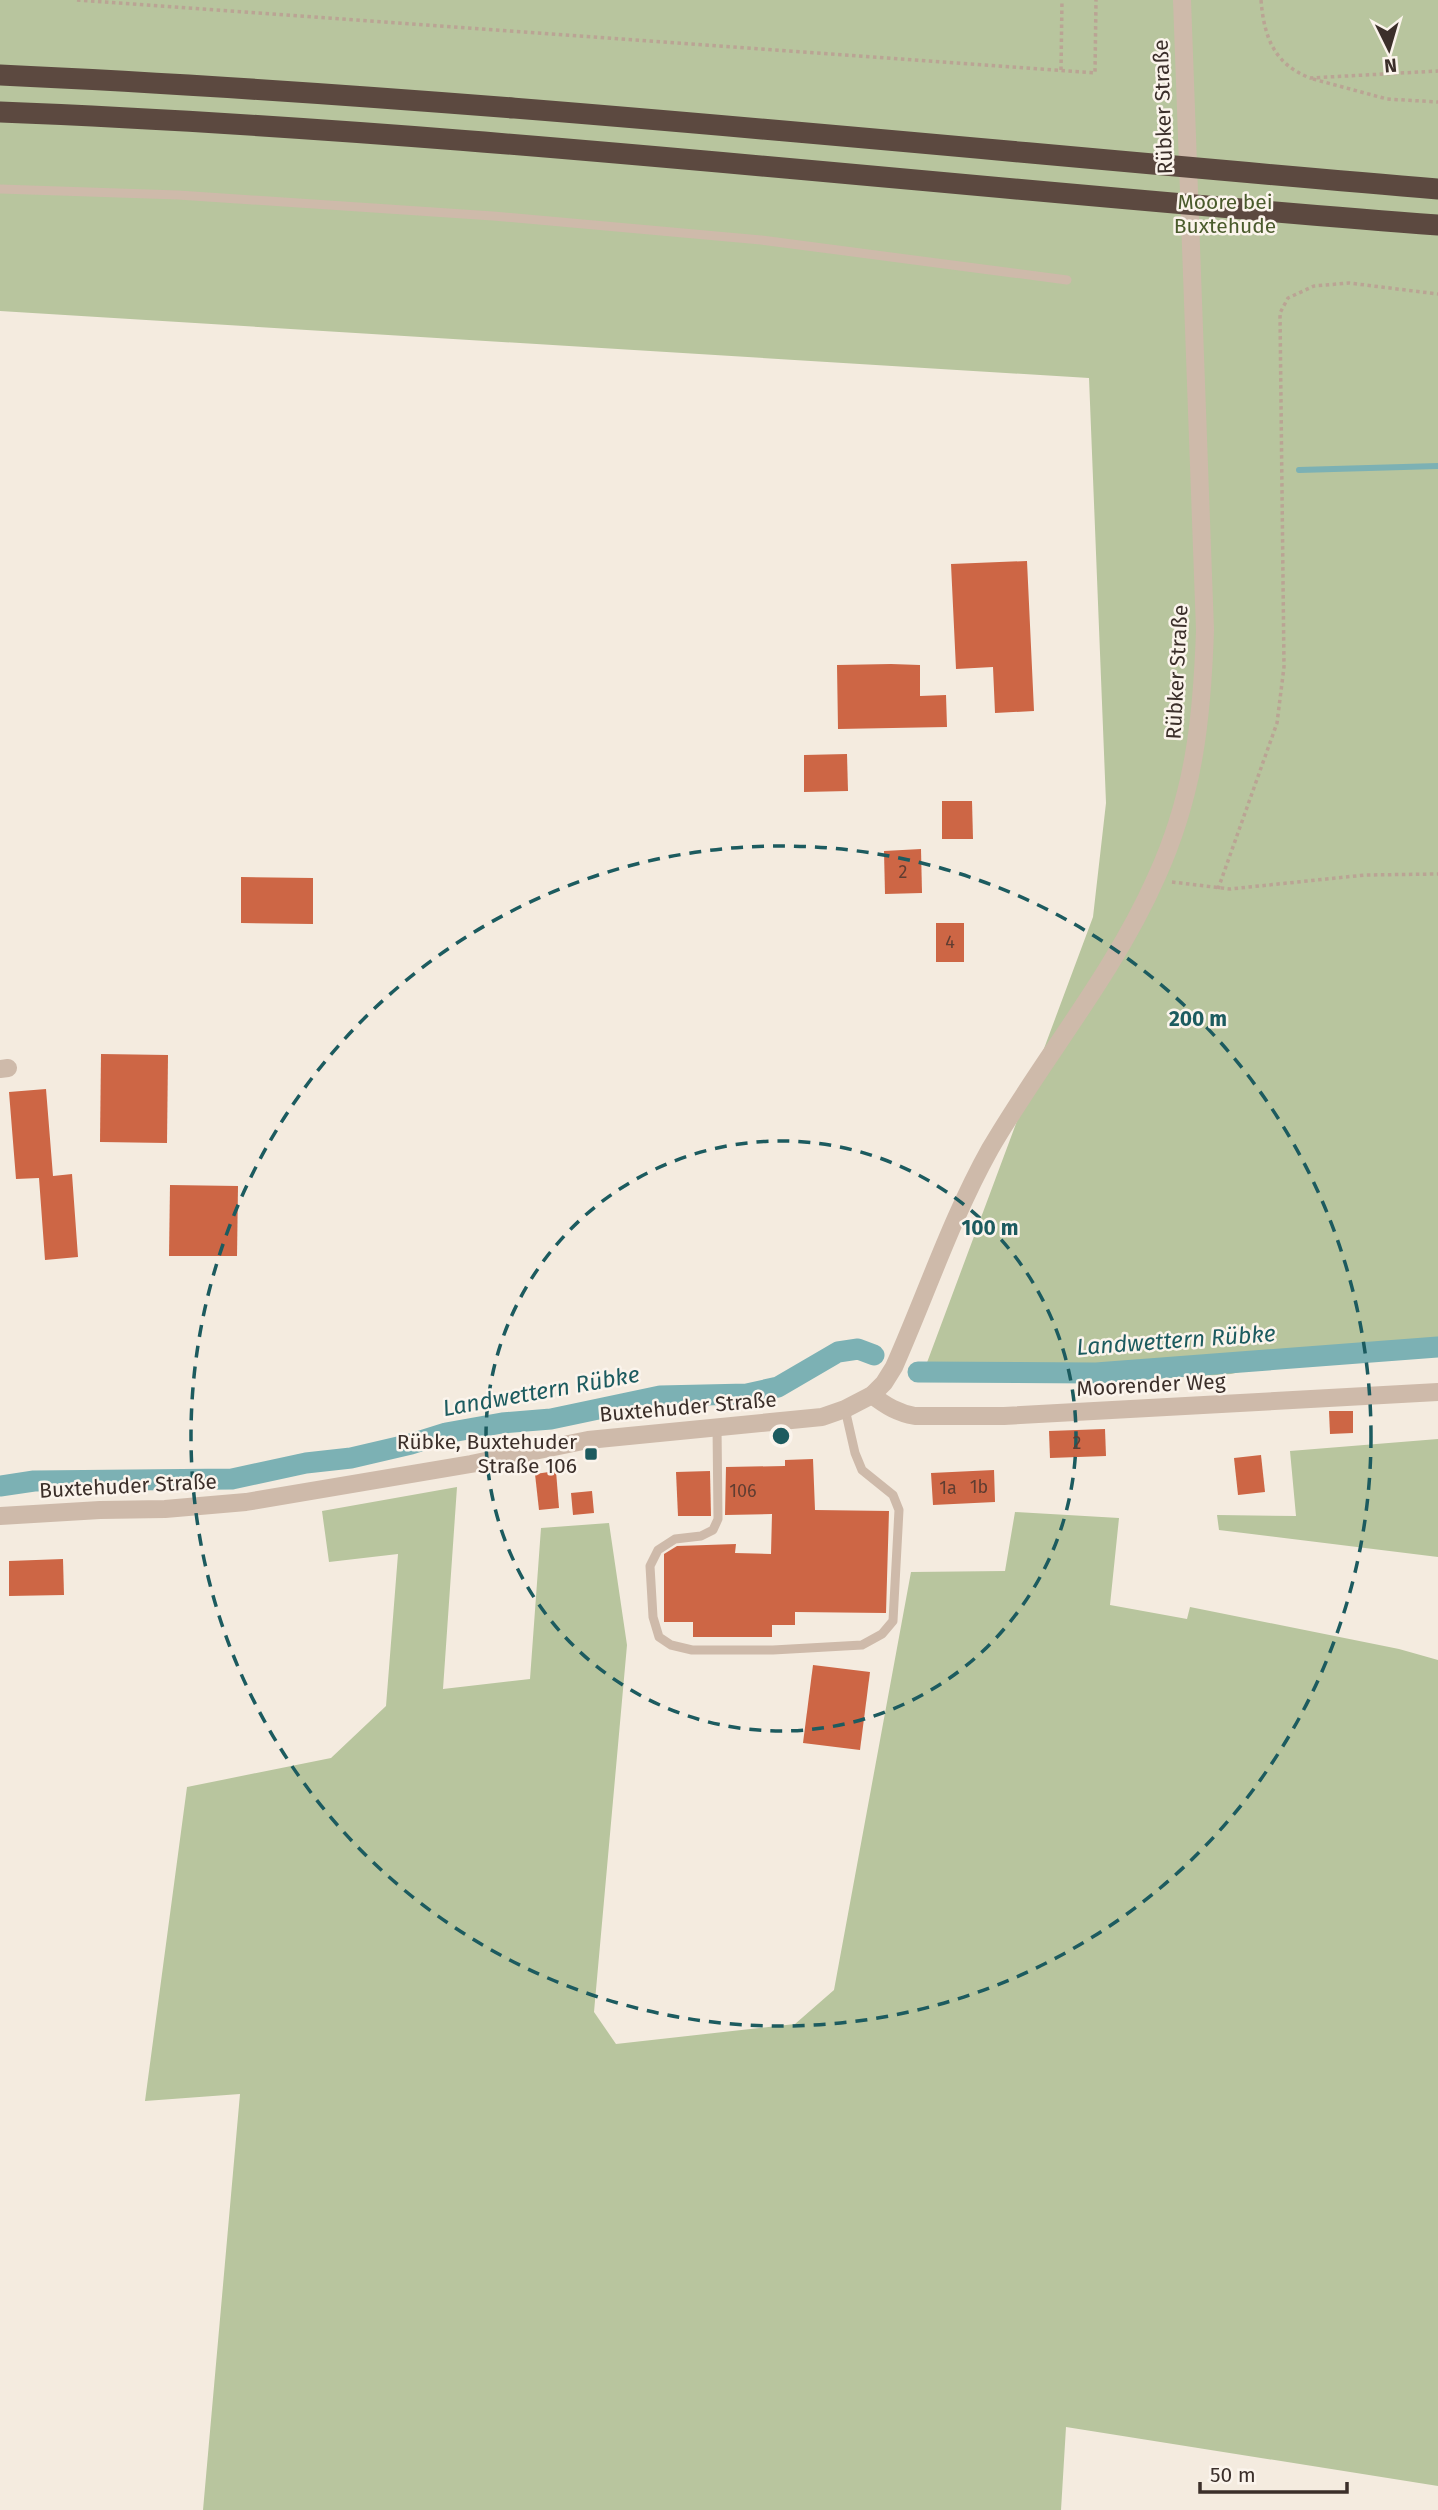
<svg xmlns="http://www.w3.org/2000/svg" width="1438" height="2510" font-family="'Fira Sans',sans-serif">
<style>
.green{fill:#b8c59e}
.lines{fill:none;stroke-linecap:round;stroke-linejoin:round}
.stream{stroke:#7cb1b4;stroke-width:6}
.canal{stroke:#7cb1b4;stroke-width:21}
.building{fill:#cd6645}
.path{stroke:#baa494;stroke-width:3.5;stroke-dasharray:3.5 3.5;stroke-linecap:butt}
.service{stroke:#cebaaa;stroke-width:9}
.minor{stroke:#cebaaa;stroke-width:18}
.tertiary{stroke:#cebaaa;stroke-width:18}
.motorway{stroke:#5c4940;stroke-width:21}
.ring{fill:none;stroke:#1c5b5f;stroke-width:3.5;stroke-dasharray:12 9}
.poi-dot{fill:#1c5b5f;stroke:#fbf4ec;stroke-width:2.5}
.labels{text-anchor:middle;stroke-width:5;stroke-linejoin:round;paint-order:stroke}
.number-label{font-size:18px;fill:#603d31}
.street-label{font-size:21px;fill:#3b2f2a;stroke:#fbf4ec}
.park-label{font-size:21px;fill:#4a5b2c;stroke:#fbf4ec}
.poi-label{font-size:21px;fill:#3b2f2a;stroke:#fbf4ec;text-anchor:end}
.water-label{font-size:23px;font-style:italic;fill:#1c5b5f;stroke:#fbf4ec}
.centre{fill:#1c5b5f;stroke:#fbf4ec;stroke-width:3.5}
.ring-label{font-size:21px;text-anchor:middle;font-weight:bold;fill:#1c5b5f;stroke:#fbf4ec;stroke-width:5;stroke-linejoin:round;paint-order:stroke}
</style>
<rect width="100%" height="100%" fill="#f4ebdf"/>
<g class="green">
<path d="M0 0H1438V1349L1278 1363 1231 1374 1154 1379 922 1376 1093 917 1106 803 1089 378 0 311Z"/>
<path d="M1438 1439V1557L1219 1530 1217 1515 1296 1516 1290 1451Z"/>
<path d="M457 1487 443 1689 530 1679 541 1528 609 1523 627 1645 594 2012 616 2044 795 2024 834 1990 911 1572 1005 1571 1015 1512 1119 1518 1110 1605 1187 1619 1190 1607 1399 1649 1438 1660V2486L1066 2427 1061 2510H203L240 2094 145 2101 187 1787 331 1758 386 1706 398 1554 329 1562 322 1511Z"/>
</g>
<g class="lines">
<path class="stream" d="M1299 470 1438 466"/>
<g class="canal">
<path d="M918 1372 1096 1373 1438 1347"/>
<path d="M0 1486 34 1481 232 1479 306 1463 351 1458 411 1444 446 1433 502 1423 551 1419 660 1396 747 1394 778 1387 838 1352 858 1349 874 1355"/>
</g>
</g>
<g class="building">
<path d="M1027 561 1034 711 995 713 993 667 956 669 951 564Z"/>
<path d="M891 664 920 665V696L946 695 947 727 838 729 837 665Z"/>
<path d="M847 754 848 791 804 792V755Z"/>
<path d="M942 801H972L973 839H942Z"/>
<path d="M921 849 922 893 885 894 884 851Z"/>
<path d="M241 877 313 878V924L241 923Z"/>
<rect x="936" y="923" width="28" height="39"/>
<path d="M101 1054 168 1055 167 1143 100 1142Z"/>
<path d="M46 1089 53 1176 72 1174 78 1257 45 1260 39 1178 16 1179 9 1092Z"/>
<path d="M170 1185 238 1186 237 1256H169Z"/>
<path d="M1329 1411H1353V1433L1330 1434Z"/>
<path d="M1105 1429 1106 1456 1050 1458 1049 1431Z"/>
<path d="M1261 1455 1265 1492 1238 1495 1234 1458Z"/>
<path d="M813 1459 815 1510 889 1511 886 1613 795 1612V1625H772V1637H693V1622H664V1554L677 1546 736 1544 735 1553 771 1554 772 1514 725 1515 726 1467 785 1466V1460Z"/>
<path d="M994 1470 995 1502 933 1505 931 1473Z"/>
<path d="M556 1471 559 1508 539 1510 535 1474Z"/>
<path d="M710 1471 711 1516H678L676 1472Z"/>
<path d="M592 1491 594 1513 573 1515 571 1493Z"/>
<path d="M63 1559 64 1595 9 1596V1561Z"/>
<path d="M813 1665 870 1672 860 1750 803 1743Z"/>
</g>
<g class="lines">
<g class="path">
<path d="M77 0 1095 73 1096 0"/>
<path d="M1261 0C1264 37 1274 64 1310 78L1438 71"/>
<path d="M1061 70 1062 0"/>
<path d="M1313 79 1387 99 1438 102"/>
<path d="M1172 882 1230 889 1365 875 1438 874"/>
<path d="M1218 889 1277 723 1284 667 1280 313 1288 298 1314 286 1349 283 1438 294"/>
</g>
<g class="service">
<path d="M0 189 178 195 493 216 761 240 1067 280"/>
<path d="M717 1426 718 1519 713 1530 701 1536 675 1539 658 1550 650 1566 653 1617 659 1637 671 1645 692 1650H773L862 1645 882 1634 893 1621 899 1510 893 1495 862 1470 855 1453 845 1409"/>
</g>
<g class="minor">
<path d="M0 1069 8 1068"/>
<path d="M872 1395C886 1406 898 1413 915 1416H1004L1438 1392"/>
</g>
<path class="tertiary" d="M0 1516 100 1510 165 1509 246 1502 471 1464 588 1440 822 1417 845 1409 872 1395 884 1383 894 1367C926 1295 951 1219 990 1149 1043 1058 1113 975 1156 878 1194 795 1202 720 1205 630L1182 0"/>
<g class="motorway">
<path d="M0 75C481 97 959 149 1438 189"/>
<path d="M0 112C481 131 959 189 1438 225"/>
</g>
</g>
<g class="ring">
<circle cx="781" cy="1436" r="295"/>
<circle cx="781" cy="1436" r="590"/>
</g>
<rect class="poi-dot" x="584" y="1447" width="14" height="14" rx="3.5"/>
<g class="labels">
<g class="number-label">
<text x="903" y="878">2</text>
<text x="950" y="948">4</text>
<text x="1077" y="1449">2</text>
<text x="979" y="1493">1b</text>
<text x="948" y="1494">1a</text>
<text x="743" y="1497">106</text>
</g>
<g class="street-label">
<text transform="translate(1163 107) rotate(-92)" y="7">Rübker Straße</text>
<text transform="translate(1177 672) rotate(-87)" y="7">Rübker Straße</text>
<text transform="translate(1151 1385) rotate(-3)" y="7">Moorender Weg</text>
<text transform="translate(688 1407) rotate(-5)" y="7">Buxtehuder Straße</text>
<text transform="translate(128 1486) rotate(-3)" y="7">Buxtehuder Straße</text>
</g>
<g class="park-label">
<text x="1225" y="209">Moore bei<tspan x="1225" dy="24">Buxtehude</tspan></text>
</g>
<g class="poi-label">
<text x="577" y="1449">Rübke, Buxtehuder<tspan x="577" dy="24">Straße 106</tspan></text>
</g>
<g class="water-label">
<text transform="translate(1176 1340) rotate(-4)" y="8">Landwettern Rübke</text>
<text transform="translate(541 1391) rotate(-10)" y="8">Landwettern Rübke</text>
</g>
</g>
<circle cx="781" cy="1436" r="10" class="centre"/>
<g class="ring-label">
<text x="1198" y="1026">200 m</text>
<text x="990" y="1235">100 m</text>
</g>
<g transform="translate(1389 49) rotate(175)" stroke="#fbf4ec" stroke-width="5" paint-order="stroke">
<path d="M0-5L12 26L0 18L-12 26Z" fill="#3b2f2a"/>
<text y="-10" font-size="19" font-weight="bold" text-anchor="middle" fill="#3b2f2a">N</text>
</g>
<path d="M1200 2482v10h147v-10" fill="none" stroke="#3b2f2a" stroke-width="3.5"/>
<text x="1210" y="2482" font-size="21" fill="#3b2f2a" stroke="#fbf4ec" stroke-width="5" paint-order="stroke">50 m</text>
</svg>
